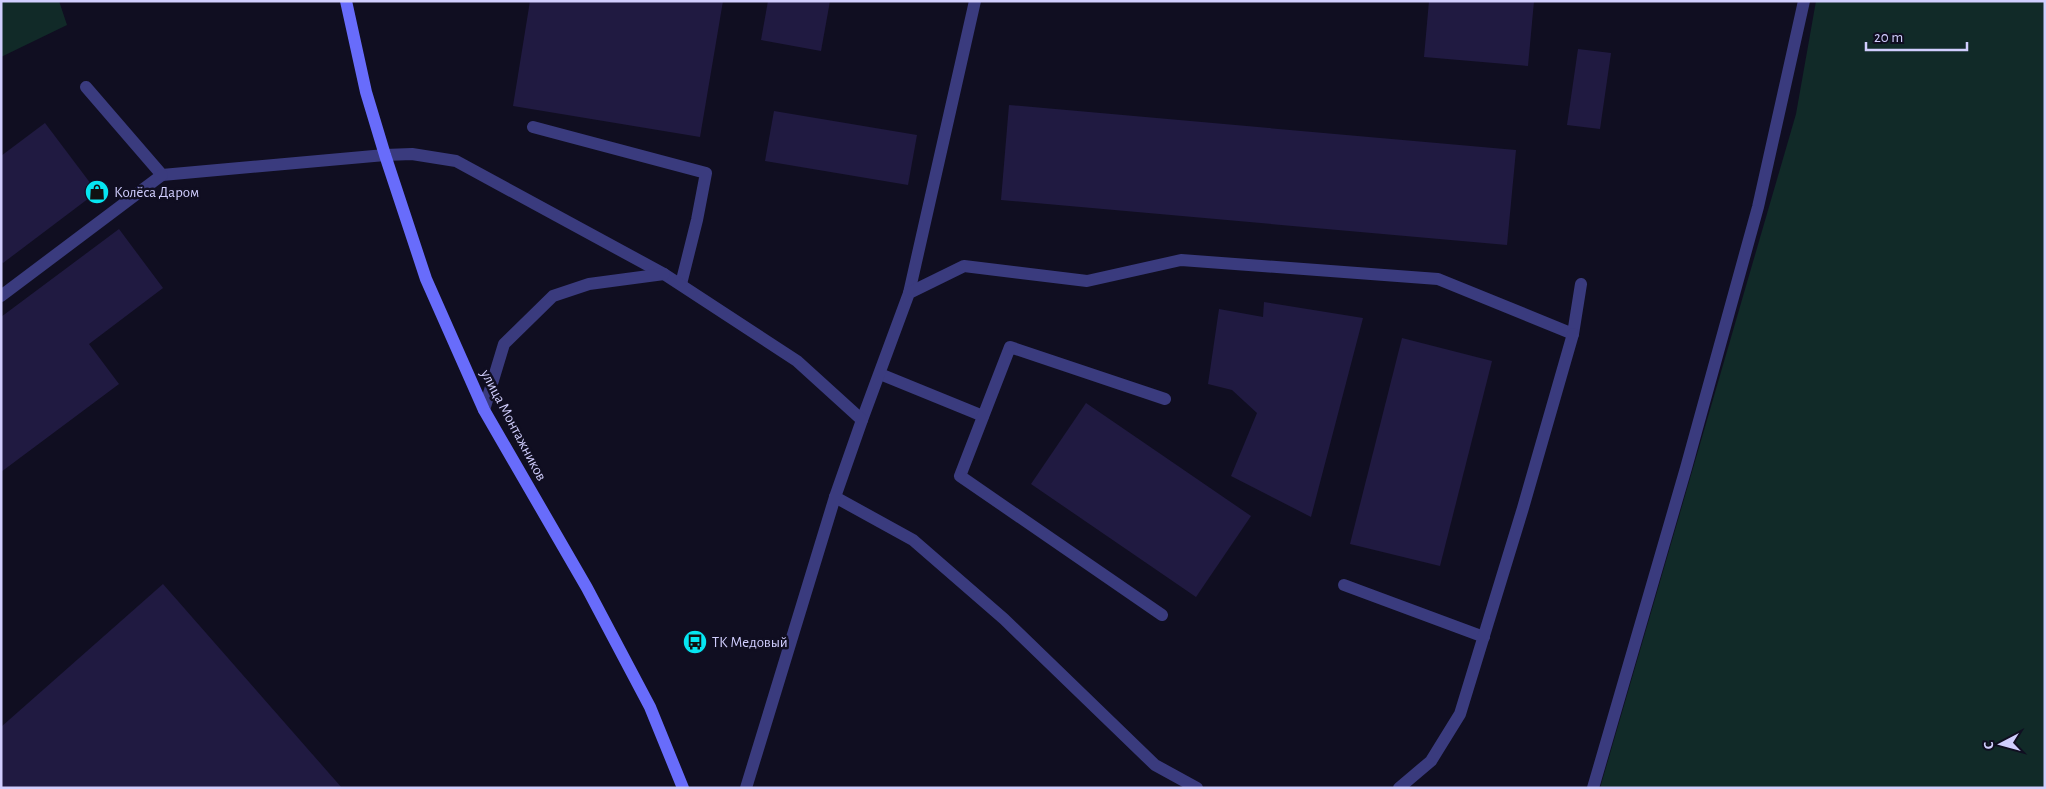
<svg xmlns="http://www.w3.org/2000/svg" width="2046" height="789" font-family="'Alegreya Sans',sans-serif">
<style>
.green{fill:#112a28}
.building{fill:#201a41}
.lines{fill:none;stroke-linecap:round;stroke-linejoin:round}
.service{stroke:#3a3b7e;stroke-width:12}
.minor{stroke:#3a3b7e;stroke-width:12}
.secondary{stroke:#686cfb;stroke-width:12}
.labels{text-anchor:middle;stroke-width:5;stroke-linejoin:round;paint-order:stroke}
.poi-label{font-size:15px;fill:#d1cefe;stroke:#100e21;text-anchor:start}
.street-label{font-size:15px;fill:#d1cefe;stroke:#100e21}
</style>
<rect width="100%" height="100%" fill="#100e21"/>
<g class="green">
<path d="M1 1H59L67 25 1 57Z"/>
<path d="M1816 1H2045V788H1600L1796 114Z"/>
</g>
<g class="building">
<path d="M530 1H723L700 137 513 106Z"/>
<path d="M768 1H830L821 51 761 40Z"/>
<path d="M1429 1H1534L1528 66 1424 57Z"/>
<path d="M1578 49 1611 53 1600 129 1567 125Z"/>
<path d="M1009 105 1516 150 1507 245 1001 200Z"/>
<path d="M774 111 917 135 908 185 765 161Z"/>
<path d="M45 123 97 192 3 263 1 261V156Z"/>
<path d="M119 229 163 288 89 344 119 384 1 472V317Z"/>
<path d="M1264 302 1363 318 1311 517 1231 476 1257 413 1232 390 1208 384 1219 309 1263 317Z"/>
<path d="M1402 338 1492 361 1440 566 1350 544Z"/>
<path d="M1086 403 1251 516 1196 597 1031 484Z"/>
<path d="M163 584 342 788H1V727Z"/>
</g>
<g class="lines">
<g class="service">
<path d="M86 87 162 175 385 155"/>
<path d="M533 127 706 173 697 220 681 284"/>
<path d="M909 293 975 1"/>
<path d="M1 296 162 175"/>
<path d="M880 374 983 416"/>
<path d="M862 420 909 293 964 266 1087 281 1181 260 1438 279 1573 334 1581 284"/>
<path d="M835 497 913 540 1004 619 1155 765 1197 788"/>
<path d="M1344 585 1484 637"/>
<path d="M1162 615 960 476 1010 347 1165 399"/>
<path d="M1399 788 1431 761 1460 714 1523 508 1573 334"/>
<path d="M1593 788 1686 468 1758 207 1804 1"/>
</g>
<g class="minor">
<path d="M385 155 412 154 456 161 664 274 797 361 862 420 835 497 746 788"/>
<path d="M484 410 504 344 553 296 589 284 664 274"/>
</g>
<path class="secondary" d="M346 1 366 92 385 155 426 279 484 410 587 588 650 707 683 788"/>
</g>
<defs>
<g id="shop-disc" transform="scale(1.25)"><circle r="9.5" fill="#06e6f2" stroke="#100e21"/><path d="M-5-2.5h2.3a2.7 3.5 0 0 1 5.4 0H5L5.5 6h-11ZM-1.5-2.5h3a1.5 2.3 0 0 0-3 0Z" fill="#111"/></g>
<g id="bus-disc" transform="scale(1.25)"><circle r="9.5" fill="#06e6f2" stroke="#100e21"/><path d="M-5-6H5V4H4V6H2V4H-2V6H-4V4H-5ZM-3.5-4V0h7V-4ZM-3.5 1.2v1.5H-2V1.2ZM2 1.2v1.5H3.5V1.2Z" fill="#111"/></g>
</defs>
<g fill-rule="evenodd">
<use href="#shop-disc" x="97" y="192"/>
<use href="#bus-disc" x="695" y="642"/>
</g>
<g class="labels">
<g class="poi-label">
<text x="114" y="197">Колёса Даром</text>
<text x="712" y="647">ТК Медовый</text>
</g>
<g class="street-label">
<text transform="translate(514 425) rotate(62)" y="5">улица Монтажников</text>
</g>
</g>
<rect width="2046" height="789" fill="none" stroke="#d1cefe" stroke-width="5"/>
<g transform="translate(2001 744) rotate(264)" stroke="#100e21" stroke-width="4" paint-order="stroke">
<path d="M0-4L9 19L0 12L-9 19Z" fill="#d1cefe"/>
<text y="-8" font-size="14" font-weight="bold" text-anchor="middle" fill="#d1cefe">С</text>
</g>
<path d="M1866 42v8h101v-8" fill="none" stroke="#d1cefe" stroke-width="2.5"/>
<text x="1874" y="42" font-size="15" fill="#d1cefe" stroke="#100e21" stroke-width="4" paint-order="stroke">20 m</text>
</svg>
